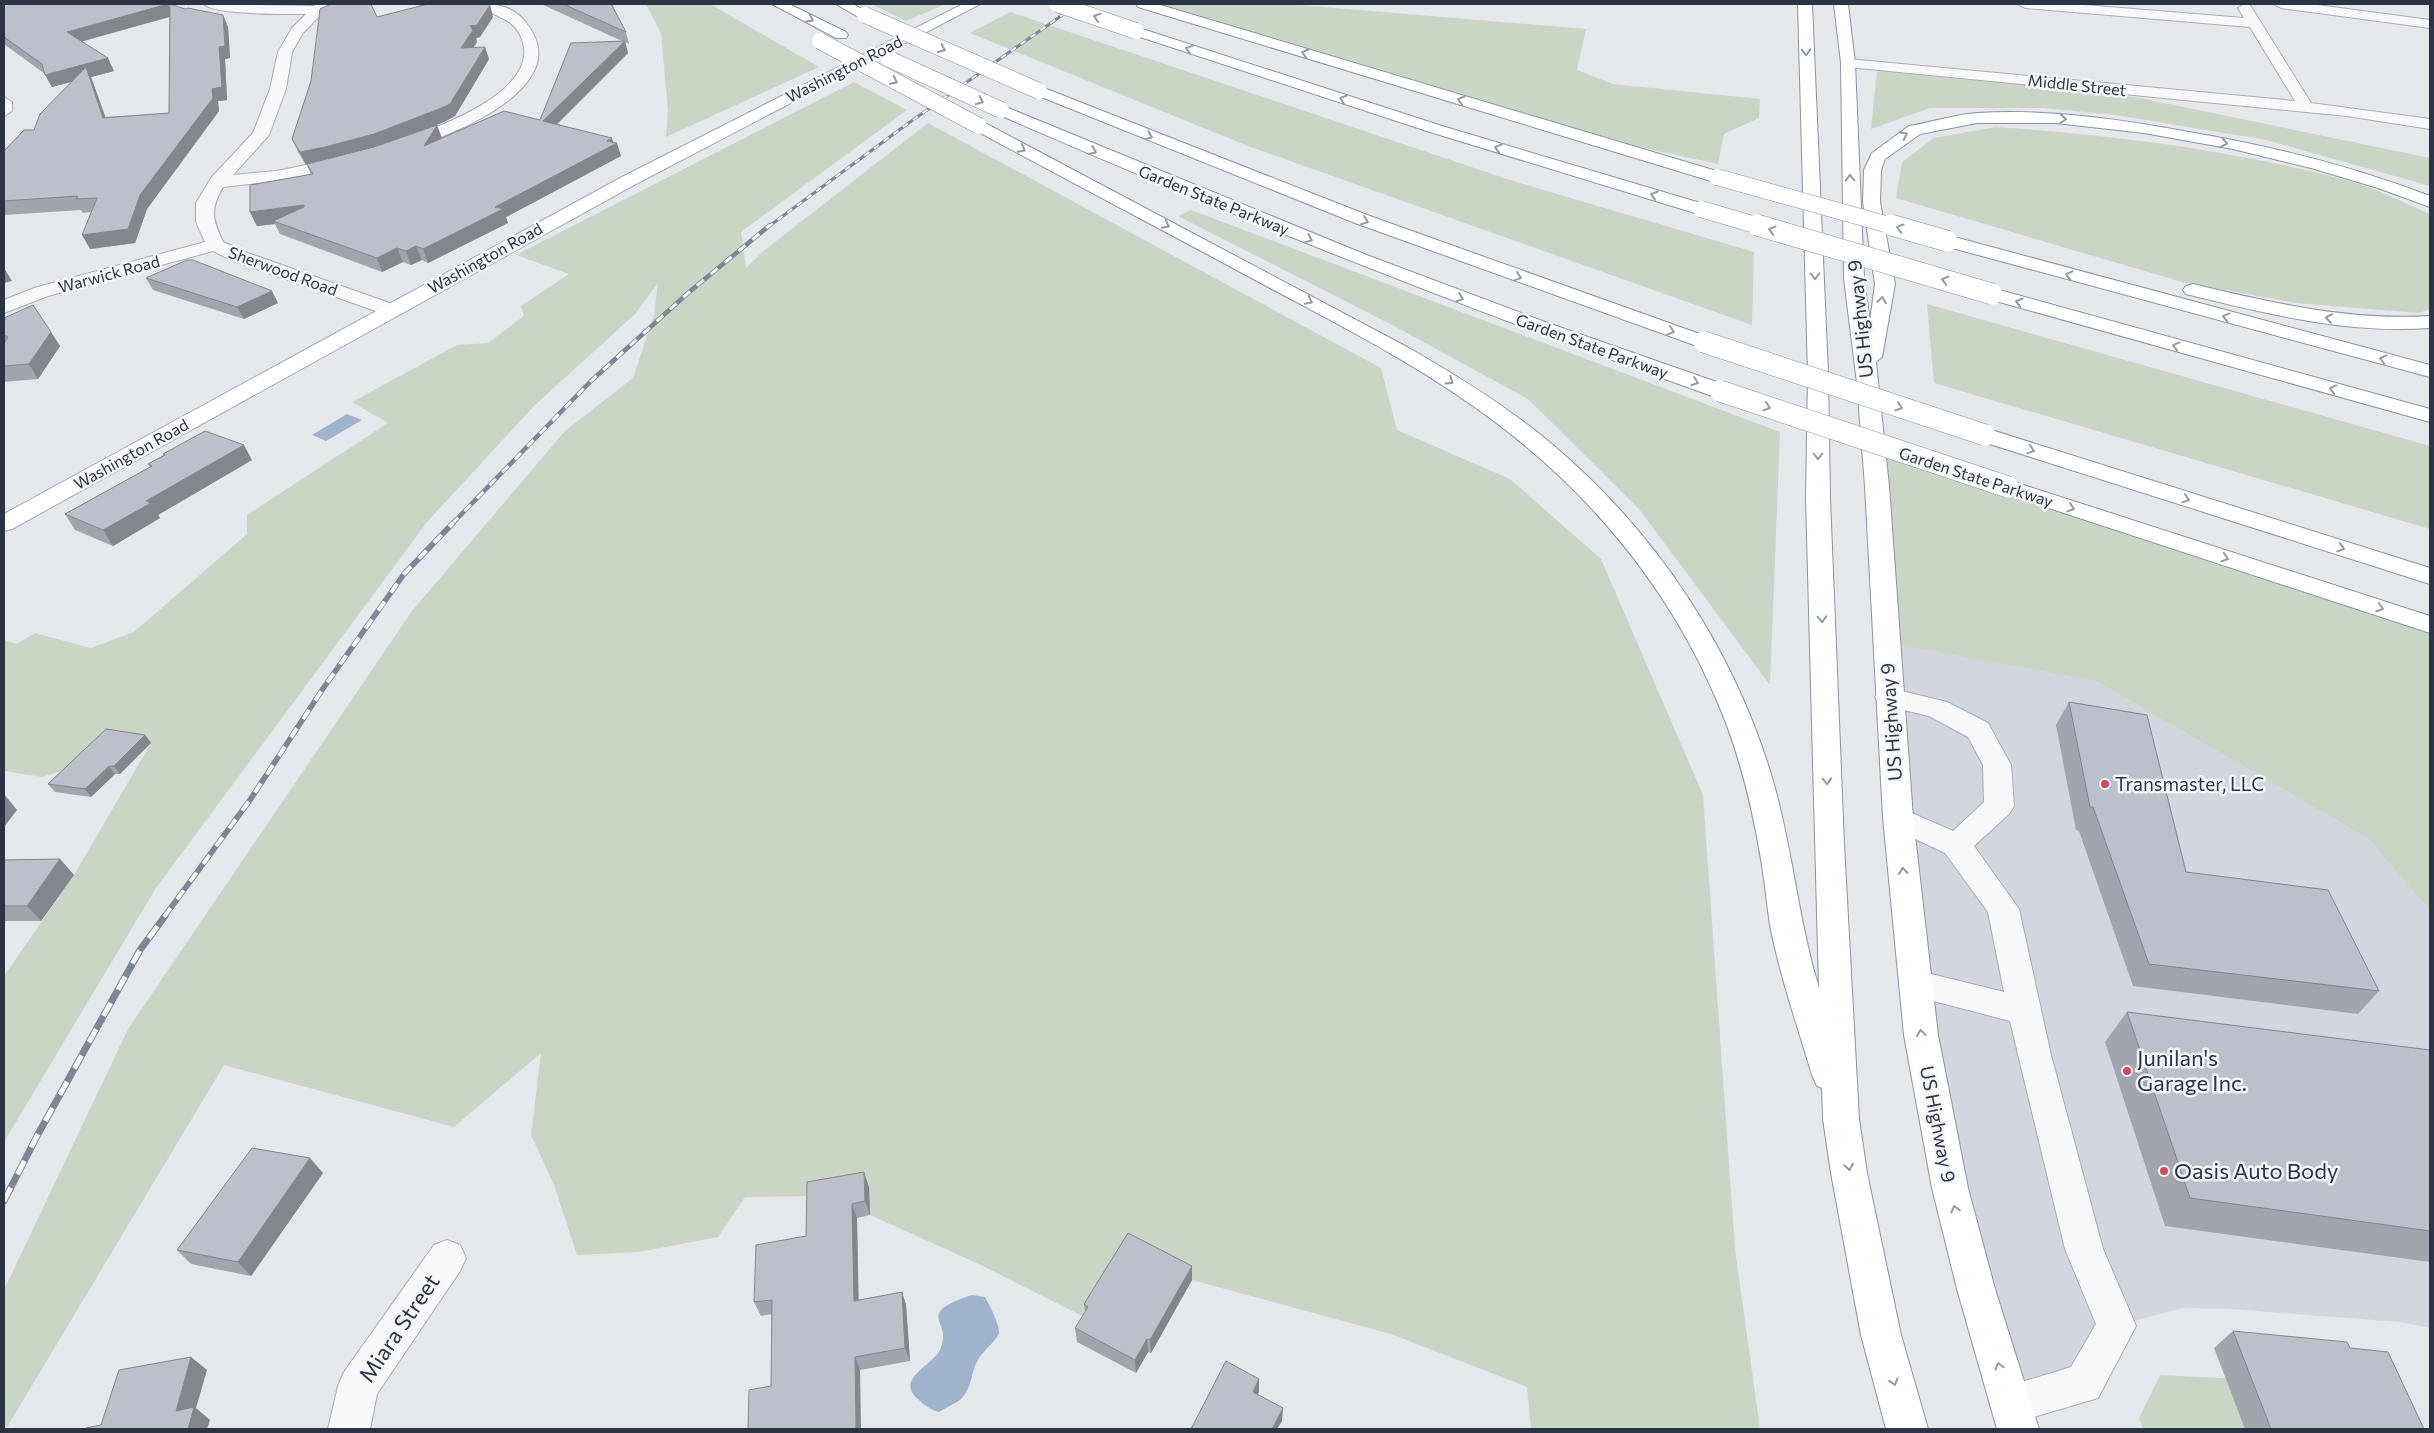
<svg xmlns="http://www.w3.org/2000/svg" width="2434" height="1433" font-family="Commissioner,sans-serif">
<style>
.built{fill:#d2d6de}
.green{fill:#c9d6c5}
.water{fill:#9fb4cc}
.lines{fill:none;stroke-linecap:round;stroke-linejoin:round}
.minor-casing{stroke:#a9aeb7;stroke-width:2}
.major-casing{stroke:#a3abb8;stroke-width:2}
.highway-casing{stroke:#8b94a3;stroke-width:2}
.minor{fill:#f7f8fa;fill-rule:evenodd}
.major{fill:#fff;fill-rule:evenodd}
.highway{fill:#fff;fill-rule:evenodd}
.rail-far3-casing{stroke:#7d8696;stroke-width:3}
.rail-far2-casing{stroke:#7d8696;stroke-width:4.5}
.rail-far1-casing{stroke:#7d8696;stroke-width:5.5}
.rail-casing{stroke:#7d8696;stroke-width:7}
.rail-far3{stroke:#f4f6f9;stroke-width:2;stroke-dasharray:6;stroke-linecap:butt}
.rail-far2{stroke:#f4f6f9;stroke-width:3;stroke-dasharray:9;stroke-linecap:butt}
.rail-far1{stroke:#f4f6f9;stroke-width:4;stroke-dasharray:11;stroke-linecap:butt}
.rail{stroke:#f4f6f9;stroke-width:5;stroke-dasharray:15;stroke-linecap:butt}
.highway-bridge-far1-casing{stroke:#8b94a3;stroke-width:17;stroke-linecap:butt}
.highway-bridge-casing{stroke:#8b94a3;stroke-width:22;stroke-linecap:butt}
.highway-bridge-far1{stroke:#fff;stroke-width:16}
.highway-bridge{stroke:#fff;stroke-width:21}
.wall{fill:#a1a5ae;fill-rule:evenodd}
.shaded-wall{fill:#83868d}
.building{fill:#bbc0ca;stroke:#83868d}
.oneway{stroke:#959aa2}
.poi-dot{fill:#d1495b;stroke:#f4f6f9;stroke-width:2}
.labels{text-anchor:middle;stroke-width:5;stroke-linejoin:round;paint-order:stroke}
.far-street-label{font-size:16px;fill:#2b3445;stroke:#f4f6f9}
.street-label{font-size:19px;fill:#2b3445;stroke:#f4f6f9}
.poi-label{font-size:19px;fill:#2b3445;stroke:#f4f6f9;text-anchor:start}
.near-poi-label{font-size:22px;fill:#2b3445;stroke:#f4f6f9;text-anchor:start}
.near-street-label{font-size:22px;fill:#2b3445;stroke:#f4f6f9}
</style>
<rect width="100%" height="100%" fill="#e4e7ec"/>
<path class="built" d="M1886 643 2096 681 2369 839 2430 911V1328L2400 1322 2231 1309 2182 1308 2116 1326 2084 1384 2010 1404 1950 1188Z"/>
<g class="green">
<path d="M646 4H710L819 67 666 137 668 111 661 33Z"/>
<path d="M872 4H946L906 21Z"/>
<path d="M1157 4H1288L1586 29 1577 70 1613 84 1760 99 1759 118 1724 134 1718 164 1575 133 1162 10Z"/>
<path d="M1010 12 1510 180 1754 252 1752 325 1248 146 970 33Z"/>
<path d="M1877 71 2069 89 2140 98 2430 158V186L2266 140 2116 115 2043 108H1930L1871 129Z"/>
<path d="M854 82 907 110 741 232 746 268 766 249 928 123 1381 368 1397 430 1510 479 1601 559 1703 795 1735 1249 1760 1429H1531L1527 1387 1391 1334 1192 1280 1086 1318 981 1265 870 1215 869 1187 813 1196 745 1197 718 1237 639 1252 577 1255 554 1185 531 1135 541 1053 454 1127 224 1065 6 1429H4V1290L128 1029 412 611 565 431 633 378 654 315 658 283 635 314 534 406 427 522 156 888 4 1142V976L74 875 151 743 42 777 4 771V640L17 644 35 633 91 648 134 632 247 534V515L388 423 352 402 457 345 488 343 524 316 521 306 569 274 516 255Z"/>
<path d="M1996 127C2115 135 2234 150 2349 181 2377 189 2404 203 2430 214V309L2419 313 2296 303 2182 282 1896 198 1902 162 1934 138Z"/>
<path d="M1191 210 1780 432 1770 685 1639 509 1528 399 1394 326 1178 216Z"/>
<path d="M1927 304 2430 446V529L1934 383Z"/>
<path d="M1872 440 2008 487 2430 625V911L2369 839 2096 681 1886 643Z"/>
<path d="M2160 1375 2239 1379 2310 1429H2143L2139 1418Z"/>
</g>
<g class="water">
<path d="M347 414 362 420 326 441 312 435Z"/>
<path d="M972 1295 985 1297C989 1304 1000 1325 999 1333 998 1339 982 1352 978 1360 970 1373 973 1386 962 1398 959 1402 945 1408 939 1412 931 1410 926 1406 919 1400 894 1379 932 1366 940 1350 955 1320 911 1315 972 1295Z"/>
</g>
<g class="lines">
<g class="minor-casing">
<g id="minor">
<path d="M204 4 314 6 316 4H331L303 33 292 52 286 89 269 135 233 175 276 171 347 157 353 158 355 162 353 166 347 167 276 181 223 187C210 210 212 218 223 242L245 252 398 306 401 310 398 314 391 316 384 314 231 260 213 251 48 296 4 313V300L34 288 205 242 196 222V203L211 178 253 133 270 89 278 52 292 28 306 14C289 14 213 15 204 4Z"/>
<path d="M480 4C498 3 516 8 527 24 569 78 483 120 443 136 430 141 413 152 399 149L397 145 399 141C436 128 550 89 519 33 510 16 490 17 480 4Z"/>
<path d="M2018 4H2072L2244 18 2238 8 2245 4 2250 5 2311 103 2430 119V129L2347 116 1848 67 1841 63 1848 59 2295 101 2250 27 2025 8Z"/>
<path d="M2274 4H2310L2430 20V28L2281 8Z"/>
<path d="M4 97 12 102V111L4 116Z"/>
<path d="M1889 688 1947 702 1988 723 2011 765 2014 806 2009 814 1974 846 2019 909 2051 1055 2103 1249 2136 1326 2098 1398 2010 1424 1996 1418 1990 1404 1996 1390 2071 1367 2096 1324 2065 1249 2010 1021 1903 993 1899 983 1903 973 1915 970 2004 992 1988 912 1945 853 1888 826 1883 818 1888 810 1898 807 1953 831 1984 802 1983 765 1968 737 1929 716 1879 704 1875 697 1879 690Z"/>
<path d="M447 1240 460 1245 466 1258 460 1271 377 1394 370 1429H328L338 1386 344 1372 434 1245Z"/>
</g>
</g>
<g class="major-casing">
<path id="major" d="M963 4H980L634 185 12 529 4 531V514L622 177Z"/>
</g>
<g class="highway-casing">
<g id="highway">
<path d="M772 4H789L846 32 848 35 846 38H836Z"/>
<path d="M836 4H853L872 15 870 18H860Z"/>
<path d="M1136 4H1157L1723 173 1726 177 1723 181H1711L1138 7Z"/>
<path d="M1798 4H1812L1828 374 1830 498 1844 844 1859 1119 1867 1173 1901 1335 1928 1429H1886L1861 1335 1831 1173 1823 1119 1822 1088 1817 1086 1812 1075C1797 1025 1780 976 1770 925 1767 905 1765 885 1762 865 1753 811 1741 758 1720 708 1670 586 1584 484 1476 408 1412 362 1341 326 1272 289 1172 235 1073 183 973 129L971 126 973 123H985L1407 347C1458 376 1508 407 1553 445 1657 533 1735 651 1773 781 1793 850 1798 920 1819 988L1806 498 1808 374Z"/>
<path d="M1834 4H1848L1855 63 1864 279 1870 322 1875 284 1863 202 1864 170 1872 153 1909 126 1915 125C1936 121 1958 114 1978 113 2049 109 2120 119 2189 132 2271 146 2352 166 2430 196V207L2378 188 2311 168 2233 149 2144 133 2056 123H1977L1920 134 1885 159 1881 170 1880 202 1895 284 1882 357 1876 362 1889 486 1913 818 1938 1035 1968 1188 1995 1289 2039 1429H1997L1957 1289 1932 1188 1904 1035 1883 818 1865 486 1857 383 1844 279 1841 63Z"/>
<path d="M1136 27 1442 126 1707 205 1710 209 1707 213H1695L1430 132 1131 34 1129 31Z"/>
<path d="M1039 86 1367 215 1711 338 1714 342 1711 346 1704 348 1697 346 1355 223 1034 94 1031 91Z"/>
<path d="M1001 105 1364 254 1545 322 1728 386 1731 391 1728 396 1720 397 1712 396C1470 310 1231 216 995 113L993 110 995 107Z"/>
<path d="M1947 235 2430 365V377L1941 245 1938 241 1941 237Z"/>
<path d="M2193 284C2272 303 2349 321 2430 316V328C2347 334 2267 314 2186 294L2183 290 2186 286Z"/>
<path d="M1992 288 2430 409V422L1985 298 1982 294 1985 290Z"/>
<path d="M1985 428 2430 568V584L1977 440 1974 435 1977 430Z"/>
<path d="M2008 480 2430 616V633L2000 492 1996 487 2000 482Z"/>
</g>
</g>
<use href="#minor" class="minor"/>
<use href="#major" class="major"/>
<use href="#highway" class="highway"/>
<g class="rail-far3-casing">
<path id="rail-far3" d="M768 227 910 122 1078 4"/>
</g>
<g class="rail-far2-casing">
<path id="rail-far2" d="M452 524 591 381 688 293 770 225"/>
</g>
<g class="rail-far1-casing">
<path id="rail-far1" d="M164 917 250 800 322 690 404 574 453 523"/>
</g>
<g class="rail-casing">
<path id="rail" d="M4 1201 37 1136 140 950 165 916"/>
</g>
<use href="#rail-far3" class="rail-far3"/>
<use href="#rail-far2" class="rail-far2"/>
<use href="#rail-far1" class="rail-far1"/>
<use href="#rail" class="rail"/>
<g class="highway-bridge-far1-casing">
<g id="highway-bridge-far1">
<path d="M1057 4 1136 31"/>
<path d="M865 15 1039 91"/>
<path d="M820 41 979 126"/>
<path d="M889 59 1001 110"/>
<path d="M1717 177 1896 227"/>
<path d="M1701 209 1762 227"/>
</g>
</g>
<g class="highway-bridge-casing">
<g id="highway-bridge">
<path d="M1757 225 1992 294"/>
<path d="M1891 225 1947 241"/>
<path d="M1704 342 1985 435"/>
<path d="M1720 391 2008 487"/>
</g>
</g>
<use href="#highway-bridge-far1" class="highway-bridge-far1"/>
<use href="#highway-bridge" class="highway-bridge"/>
</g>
<g class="wall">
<path d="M4 4H168L170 9H185L223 15 228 27 230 58 225 59 227 100 218 101 219 111 147 209 135 243 90 249 92 212 83 213 81 210 4 215V151L34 130 71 82 52 87 45 74 4 44ZM170 16 169 113 105 117 91 77 114 71 81 41Z"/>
<path d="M541 4H612L626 32 629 44 625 42 628 53 557 124 613 142 621 156 506 217 508 223 428 263 422 260 411 265 403 262 382 272 280 234 275 224 257 226 250 212 311 175 307 165H306L298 152 292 139 311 81 377 17 490 5 493 17 480 37 476 38 477 42 473 48 485 47 489 59 455 116 444 122 417 132 442 138V139L540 120 622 41Z"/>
<path d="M146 278 278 303 244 319 153 290Z"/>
<path d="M4 318 60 346 38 379 4 382Z"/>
<path d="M163 454 252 460 158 515 160 518 113 546 75 530 65 514 150 467 148 464 164 455Z"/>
<path d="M2069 702 2186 872 2379 991 2358 1014 2133 986 2079 831 2076 830 2056 725Z"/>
<path d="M145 735 151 743 120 774H115L91 797 55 792 48 784Z"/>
<path d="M60 859 74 875 41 921H4V860Z"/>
<path d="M2127 1012 2430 1050V1262L2165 1226 2105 1042Z"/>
<path d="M323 1173 251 1276 191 1264 177 1250Z"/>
<path d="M869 1187 870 1215 857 1218 858 1300 902 1292 906 1305 910 1361 771 1386 772 1314 761 1316 754 1302 806 1236Z"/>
<path d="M1192 1280 1151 1353 1148 1352 1136 1373 1077 1342 1075 1328 1085 1312 1084 1304Z"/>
<path d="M2233 1331 2350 1348 2424 1429H2245L2214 1348Z"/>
</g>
<g class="shaded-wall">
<path d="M168 4 173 16 73 44 67 32Z"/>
<path d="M490 5 493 17 480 37 476 38 477 42 465 60 461 48 470 26Z"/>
<path d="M223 15 228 27 230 58 225 59 227 100 218 101 219 111 147 209 135 243 90 249 82 235 140 195 212 89 219 47Z"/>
<path d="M625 41 628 53 547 134 543 121Z"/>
<path d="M485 47 489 59 455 116 444 122 379 147 331 160 306 165 300 152Z"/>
<path d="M108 58 114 71 91 77 110 130 103 118 89 77 52 87 45 75Z"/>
<path d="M437 125 442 138 429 159 424 146Z"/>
<path d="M612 138 614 145 617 143 621 156 506 217 508 223 428 263 423 249Z"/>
<path d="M304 205 310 219 273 221 275 224 257 226 250 212Z"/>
<path d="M416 246 422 260 411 265 406 251Z"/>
<path d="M397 248 403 262 382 272 377 258Z"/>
<path d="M4 268 12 281 4 283Z"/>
<path d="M272 291 278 303 244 319 237 307Z"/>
<path d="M51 332 60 346 38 379 29 364Z"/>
<path d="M244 445 252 460 158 515 160 518 113 546 103 530 146 501Z"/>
<path d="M145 735 151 743 120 774 114 766Z"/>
<path d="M109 766 115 774 91 797 85 789Z"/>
<path d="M4 794 17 810 4 827Z"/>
<path d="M60 859 74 875 41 921 27 906Z"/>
<path d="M310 1158 323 1173 251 1276 238 1262Z"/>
<path d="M864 1172 869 1187 870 1215 865 1201Z"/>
<path d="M852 1204 857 1218 859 1314 854 1301Z"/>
<path d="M1192 1266V1280L1151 1353 1150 1340Z"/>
<path d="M902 1292 906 1305 910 1361 905 1348Z"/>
<path d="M1147 1339 1148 1352 1136 1373 1135 1360Z"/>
<path d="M191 1357 207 1370 196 1408 210 1420 207 1429H188L176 1411Z"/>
<path d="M855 1357 860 1370 861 1429H856Z"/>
<path d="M1259 1379V1392L1252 1405 1253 1392Z"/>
<path d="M1283 1408 1282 1421 1277 1429H1272Z"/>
</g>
<g class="building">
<path d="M4 4H168L67 32 108 58 45 75 42 64 4 37Z"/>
<path d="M170 4 185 9 188 8 223 15 225 46 219 47 222 87 212 89 213 98 140 195 128 229 82 235 97 198 76 199 78 196 4 201V151L24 130H34L40 114 86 67 103 118 169 113Z"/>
<path d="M331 4H371L377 17 428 4H487L490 5 477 25 470 26 473 30 461 48 485 47 450 104 439 109 374 134 325 147 300 152 292 139 311 81 320 9Z"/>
<path d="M563 4H611L626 32Z"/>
<path d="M625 41 543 121 612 138 607 141 617 143 495 207 503 209 423 249 416 246 406 251 397 248 377 258 273 221 304 207V205L250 212V185L313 174 307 164 374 147 437 125 424 146 504 111 540 120 571 43Z"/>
<path d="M187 260H193L272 291 237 307 146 278Z"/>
<path d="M33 305 51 332 29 364 4 366V343L8 337 4 335V318Z"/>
<path d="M205 431 244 445 146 501 151 503 103 530 65 514 152 466 148 464 165 455 163 454Z"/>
<path d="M2069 702 2147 715 2186 872 2328 890 2379 991 2149 964 2093 807H2090Z"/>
<path d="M106 729 145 735 114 766H109L85 789 48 784Z"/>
<path d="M60 859 27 906H4V860Z"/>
<path d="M2127 1012 2430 1050V1231L2190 1198Z"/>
<path d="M252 1148 310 1158 238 1262 177 1250Z"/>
<path d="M864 1172 865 1201 852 1204 854 1301 902 1292 905 1348 855 1357 856 1429H748L749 1390 771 1386 772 1300 754 1302 756 1245 806 1236 807 1182Z"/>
<path d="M1128 1233 1192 1266 1150 1340 1147 1339 1135 1360 1075 1328 1088 1307 1084 1304Z"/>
<path d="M2233 1331 2347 1342 2350 1348 2388 1352 2424 1429H2271Z"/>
<path d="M191 1357 176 1411 194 1407 188 1429H85L86 1428 101 1425 119 1370Z"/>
<path d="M1226 1361 1259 1379 1253 1392 1283 1408 1272 1429H1191Z"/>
</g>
<defs><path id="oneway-chevron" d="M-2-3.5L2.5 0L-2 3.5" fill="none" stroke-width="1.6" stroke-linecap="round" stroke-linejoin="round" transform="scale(1.25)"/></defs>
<g class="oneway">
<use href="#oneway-chevron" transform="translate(1097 17) rotate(-161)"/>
<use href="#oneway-chevron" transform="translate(810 19) rotate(27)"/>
<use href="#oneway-chevron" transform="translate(942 49) rotate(24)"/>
<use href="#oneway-chevron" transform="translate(1189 49) rotate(-162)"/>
<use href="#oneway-chevron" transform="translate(1806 52) rotate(88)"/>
<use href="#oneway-chevron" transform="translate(1305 53) rotate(-163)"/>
<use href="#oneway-chevron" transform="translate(894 81) rotate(28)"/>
<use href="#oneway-chevron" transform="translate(1343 99) rotate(-162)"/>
<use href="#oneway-chevron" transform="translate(1461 100) rotate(-164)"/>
<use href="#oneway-chevron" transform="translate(980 101) rotate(25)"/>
<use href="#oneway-chevron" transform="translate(2063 119) rotate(5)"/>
<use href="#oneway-chevron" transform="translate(1904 135) rotate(-27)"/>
<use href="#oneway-chevron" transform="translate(1149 136) rotate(22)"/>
<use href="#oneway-chevron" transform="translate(2224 143) rotate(11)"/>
<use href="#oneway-chevron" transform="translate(1498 148) rotate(-163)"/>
<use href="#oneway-chevron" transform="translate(1022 149) rotate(28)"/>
<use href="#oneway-chevron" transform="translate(1093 151) rotate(23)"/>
<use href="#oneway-chevron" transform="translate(1850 178) rotate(-92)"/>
<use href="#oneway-chevron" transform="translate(1654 195) rotate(-163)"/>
<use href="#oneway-chevron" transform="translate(1365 221) rotate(21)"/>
<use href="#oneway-chevron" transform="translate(1166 225) rotate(28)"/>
<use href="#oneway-chevron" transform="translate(1900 228) rotate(-165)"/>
<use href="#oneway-chevron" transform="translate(1772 230) rotate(-164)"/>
<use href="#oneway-chevron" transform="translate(1309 239) rotate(22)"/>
<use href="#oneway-chevron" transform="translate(2069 275) rotate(-165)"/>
<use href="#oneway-chevron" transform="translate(1815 276) rotate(88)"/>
<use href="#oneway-chevron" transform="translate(1518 277) rotate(19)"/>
<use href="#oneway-chevron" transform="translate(1945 280) rotate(-164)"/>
<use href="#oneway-chevron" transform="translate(1460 298) rotate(21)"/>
<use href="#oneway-chevron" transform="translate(1882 300) rotate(-80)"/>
<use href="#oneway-chevron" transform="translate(1309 301) rotate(28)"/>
<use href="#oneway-chevron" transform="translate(2019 302) rotate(-164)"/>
<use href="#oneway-chevron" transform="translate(2226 317) rotate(-165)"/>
<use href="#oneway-chevron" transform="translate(2329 318) rotate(-170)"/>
<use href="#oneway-chevron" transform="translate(1671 331) rotate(19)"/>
<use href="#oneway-chevron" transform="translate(2176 346) rotate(-165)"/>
<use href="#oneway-chevron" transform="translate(2383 359) rotate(-166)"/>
<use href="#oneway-chevron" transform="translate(1450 381) rotate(32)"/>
<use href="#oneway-chevron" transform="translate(1695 382) rotate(19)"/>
<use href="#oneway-chevron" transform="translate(2333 389) rotate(-165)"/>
<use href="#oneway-chevron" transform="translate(1767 407) rotate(19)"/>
<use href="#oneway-chevron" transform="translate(1899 407) rotate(18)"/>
<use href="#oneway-chevron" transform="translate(2031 450) rotate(18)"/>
<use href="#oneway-chevron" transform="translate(1818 456) rotate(90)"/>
<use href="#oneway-chevron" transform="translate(2186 499) rotate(18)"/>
<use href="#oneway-chevron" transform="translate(2071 508) rotate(18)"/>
<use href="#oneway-chevron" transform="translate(2341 548) rotate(17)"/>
<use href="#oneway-chevron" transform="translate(2225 558) rotate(18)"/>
<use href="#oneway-chevron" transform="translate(2380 608) rotate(18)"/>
<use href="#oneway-chevron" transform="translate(1822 619) rotate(88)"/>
<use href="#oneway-chevron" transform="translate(1827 781) rotate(88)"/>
<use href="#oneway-chevron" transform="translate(1903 871) rotate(-96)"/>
<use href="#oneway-chevron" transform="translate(1921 1033) rotate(-98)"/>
<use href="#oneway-chevron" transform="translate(1849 1167) rotate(81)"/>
<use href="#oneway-chevron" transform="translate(1955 1209) rotate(-105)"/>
<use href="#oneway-chevron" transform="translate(1999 1366) rotate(-106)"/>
<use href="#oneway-chevron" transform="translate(1894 1382) rotate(74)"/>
</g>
<g class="poi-dot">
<circle cx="2105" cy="784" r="5"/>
<circle cx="2127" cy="1071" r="5"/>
<circle cx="2164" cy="1171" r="5"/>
</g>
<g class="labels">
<g class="far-street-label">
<text transform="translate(844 69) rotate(-27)" y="6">Washington Road</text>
<text transform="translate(2077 85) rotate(6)" y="6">Middle Street</text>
<text transform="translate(1214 200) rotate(22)" y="6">Garden State Parkway</text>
<text transform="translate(485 258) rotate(-29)" y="6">Washington Road</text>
<text transform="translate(283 271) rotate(20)" y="6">Sherwood Road</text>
<text transform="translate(109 274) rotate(-15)" y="6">Warwick Road</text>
<text transform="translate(1592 346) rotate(20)" y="6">Garden State Parkway</text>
<text transform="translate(131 454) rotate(-29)" y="6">Washington Road</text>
<text transform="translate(1976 477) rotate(18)" y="6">Garden State Parkway</text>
</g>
<g class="street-label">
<text transform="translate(1860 319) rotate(-96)" y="7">US Highway 9</text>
<text transform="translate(1891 722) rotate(-94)" y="7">US Highway 9</text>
<text transform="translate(1938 1124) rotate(79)" y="7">US Highway 9</text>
</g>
<g class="poi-label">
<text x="2115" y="791">Transmaster, LLC</text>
</g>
<g class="near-poi-label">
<text x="2137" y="1066">Junilan's<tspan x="2137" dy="25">Garage Inc.</tspan></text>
<text x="2174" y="1179">Oasis Auto Body</text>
</g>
<g class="near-street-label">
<text transform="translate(399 1328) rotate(-56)" y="8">Miara Street</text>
</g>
</g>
<rect width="2434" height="1433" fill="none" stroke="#2b3445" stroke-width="10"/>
</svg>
